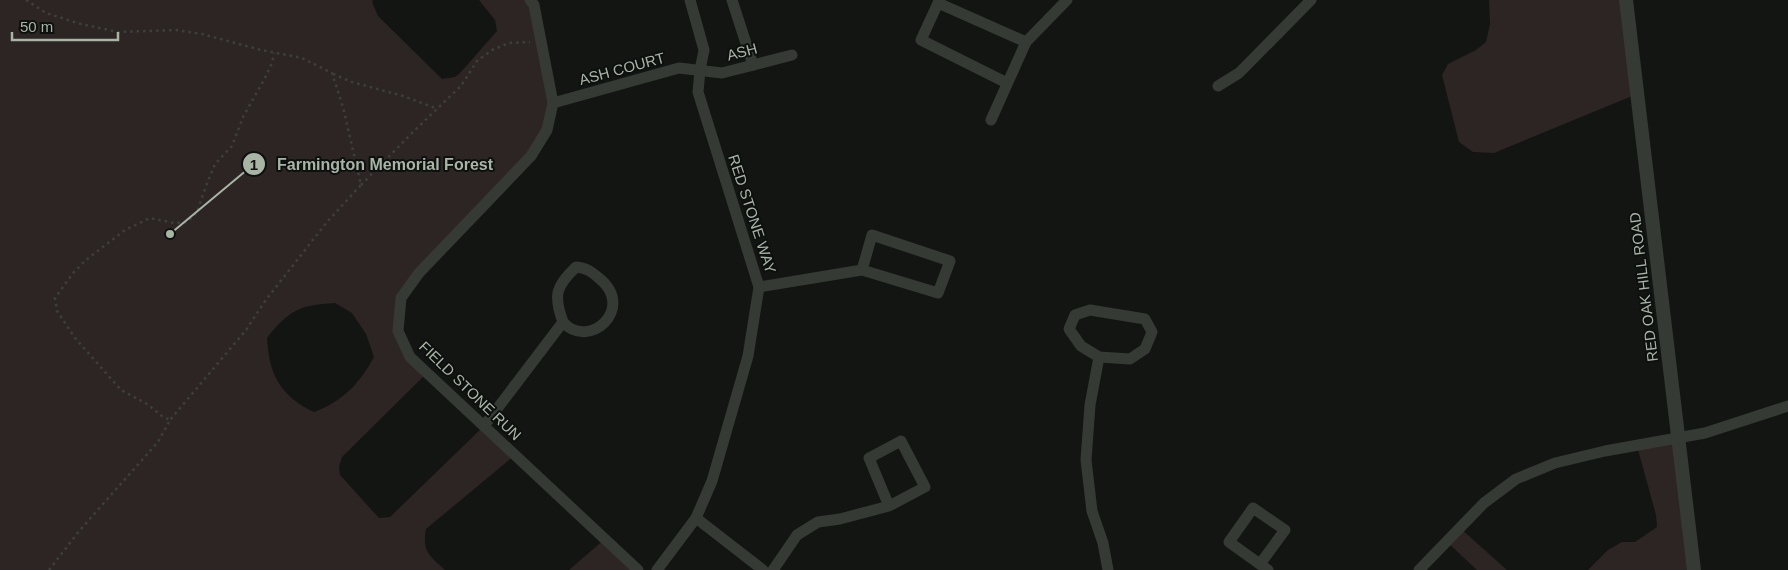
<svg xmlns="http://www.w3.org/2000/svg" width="1788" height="570" font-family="Helvetica,sans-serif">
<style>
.green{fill:#2d2524;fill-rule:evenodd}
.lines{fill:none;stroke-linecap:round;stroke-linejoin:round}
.path{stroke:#3b413a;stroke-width:2.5;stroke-dasharray:2.5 4;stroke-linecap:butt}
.minor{stroke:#353a34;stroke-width:11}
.tertiary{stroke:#353a34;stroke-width:14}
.labels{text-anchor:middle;stroke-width:4;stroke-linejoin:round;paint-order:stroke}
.street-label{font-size:15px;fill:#a8b5a5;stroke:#0e100f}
.leader{fill:none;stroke:#a8b5a5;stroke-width:2}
.callout-dot{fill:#a8b5a5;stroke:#0e100f;stroke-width:2}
.mark-label{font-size:15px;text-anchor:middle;font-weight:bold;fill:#111}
.callout-label{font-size:16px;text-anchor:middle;font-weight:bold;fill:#a8b5a5;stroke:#0e100f;stroke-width:4;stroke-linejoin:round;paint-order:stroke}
</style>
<rect width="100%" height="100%" fill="#131513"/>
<g class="green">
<path d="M0 0H373L372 2 378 16 442 79 455 77 461 72 497 31 495 20 479 0H530L553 103 547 130 401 298 398 331 427 373 342 457 339 467 340 475 379 518 390 517 484 426 515 455 426 529C422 552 429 555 445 570H0ZM335 303 352 313 366 334 374 357C360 383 342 402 314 412 280 396 269 374 267 338 289 310 300 305 335 303Z"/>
<path d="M1489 0H1626L1637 94 1494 153 1473 152 1459 142 1442 75 1448 64 1476 50 1486 42 1490 24Z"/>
<path d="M1679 439 1694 570H1588L1608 550 1622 542H1635L1657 527 1656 515 1637 446Z"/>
<path d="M1460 528 1507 570H1477L1447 542Z"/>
<path d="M605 539 638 570H569Z"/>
</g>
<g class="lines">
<g class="path">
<path d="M26 0 46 13 81 24 118 32 176 30 202 34 261 50 302 58 332 73 343 107 361 185 327 222 265 301 246 330 170 420"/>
<path d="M333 74 352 82 403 96 438 109"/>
<path d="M361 185 414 131 461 86 477 61 492 50 509 43 530 42"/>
<path d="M49 570 80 530 158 442 170 420 162 416 147 404 121 390 75 338 57 311 55 298 74 272 86 260 125 230 150 218 174 223 187 222 197 212 206 186 215 164 232 146 243 117 265 78 272 63 274 53"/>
</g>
<g class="minor">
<path d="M530 0 534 5 553 103 547 130 531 156 419 273 401 298 398 331 410 357 638 570"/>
<path d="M732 0 753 65"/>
<path d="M1007 83 921 40 938 3 1026 42"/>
<path d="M1218 86 1239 73 1311 0"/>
<path d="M553 103 679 68 722 73 792 55"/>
<path d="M991 120 1026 42 1067 0"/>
<path d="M759 287 862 270 938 293 950 261 872 235 862 270"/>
<path d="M1090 310 1145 319 1152 332 1145 349 1130 359 1099 357 1081 346 1069 329 1075 315Z"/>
<path d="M1099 357 1090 405 1086 460 1092 511 1103 543 1108 570"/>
<path d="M484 426 563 322C553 295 556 286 576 267 587 268 592 272 600 279 636 309 588 351 563 322"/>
<path d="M696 518 763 570"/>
<path d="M1260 564 1285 530 1253 508 1229 542 1268 570"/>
<path d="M657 570 696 518 712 481 748 356 759 287 698 92 700 70 704 50 690 0"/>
<path d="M773 570 797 535 818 522 840 519 889 506 925 487 901 441 869 458 889 506"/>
<path d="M1419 570 1484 503 1516 479 1555 463 1605 451 1705 433 1788 406"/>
</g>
<path class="tertiary" d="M1626 0 1694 570"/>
</g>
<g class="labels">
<g class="street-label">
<text transform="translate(742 52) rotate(-15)" y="5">ASH</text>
<text transform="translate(622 69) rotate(-15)" y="5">ASH COURT</text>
<text transform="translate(752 214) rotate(72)" y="5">RED STONE WAY</text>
<text transform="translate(1644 287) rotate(-97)" y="5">RED OAK HILL ROAD</text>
<text transform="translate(470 391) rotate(44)" y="5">FIELD STONE RUN</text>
</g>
</g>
<path class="leader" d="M170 234L254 164"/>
<g class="callout-dot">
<circle cx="170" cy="234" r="5"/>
<circle cx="254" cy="164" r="12"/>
</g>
<g class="mark-label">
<text x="254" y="170">1</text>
</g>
<g class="callout-label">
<text x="385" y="170">Farmington Memorial Forest</text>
</g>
<path d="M12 32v8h106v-8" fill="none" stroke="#a8b5a5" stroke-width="2.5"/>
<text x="20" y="32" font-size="15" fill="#a8b5a5" stroke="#0e100f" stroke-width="4" paint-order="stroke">50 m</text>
</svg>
